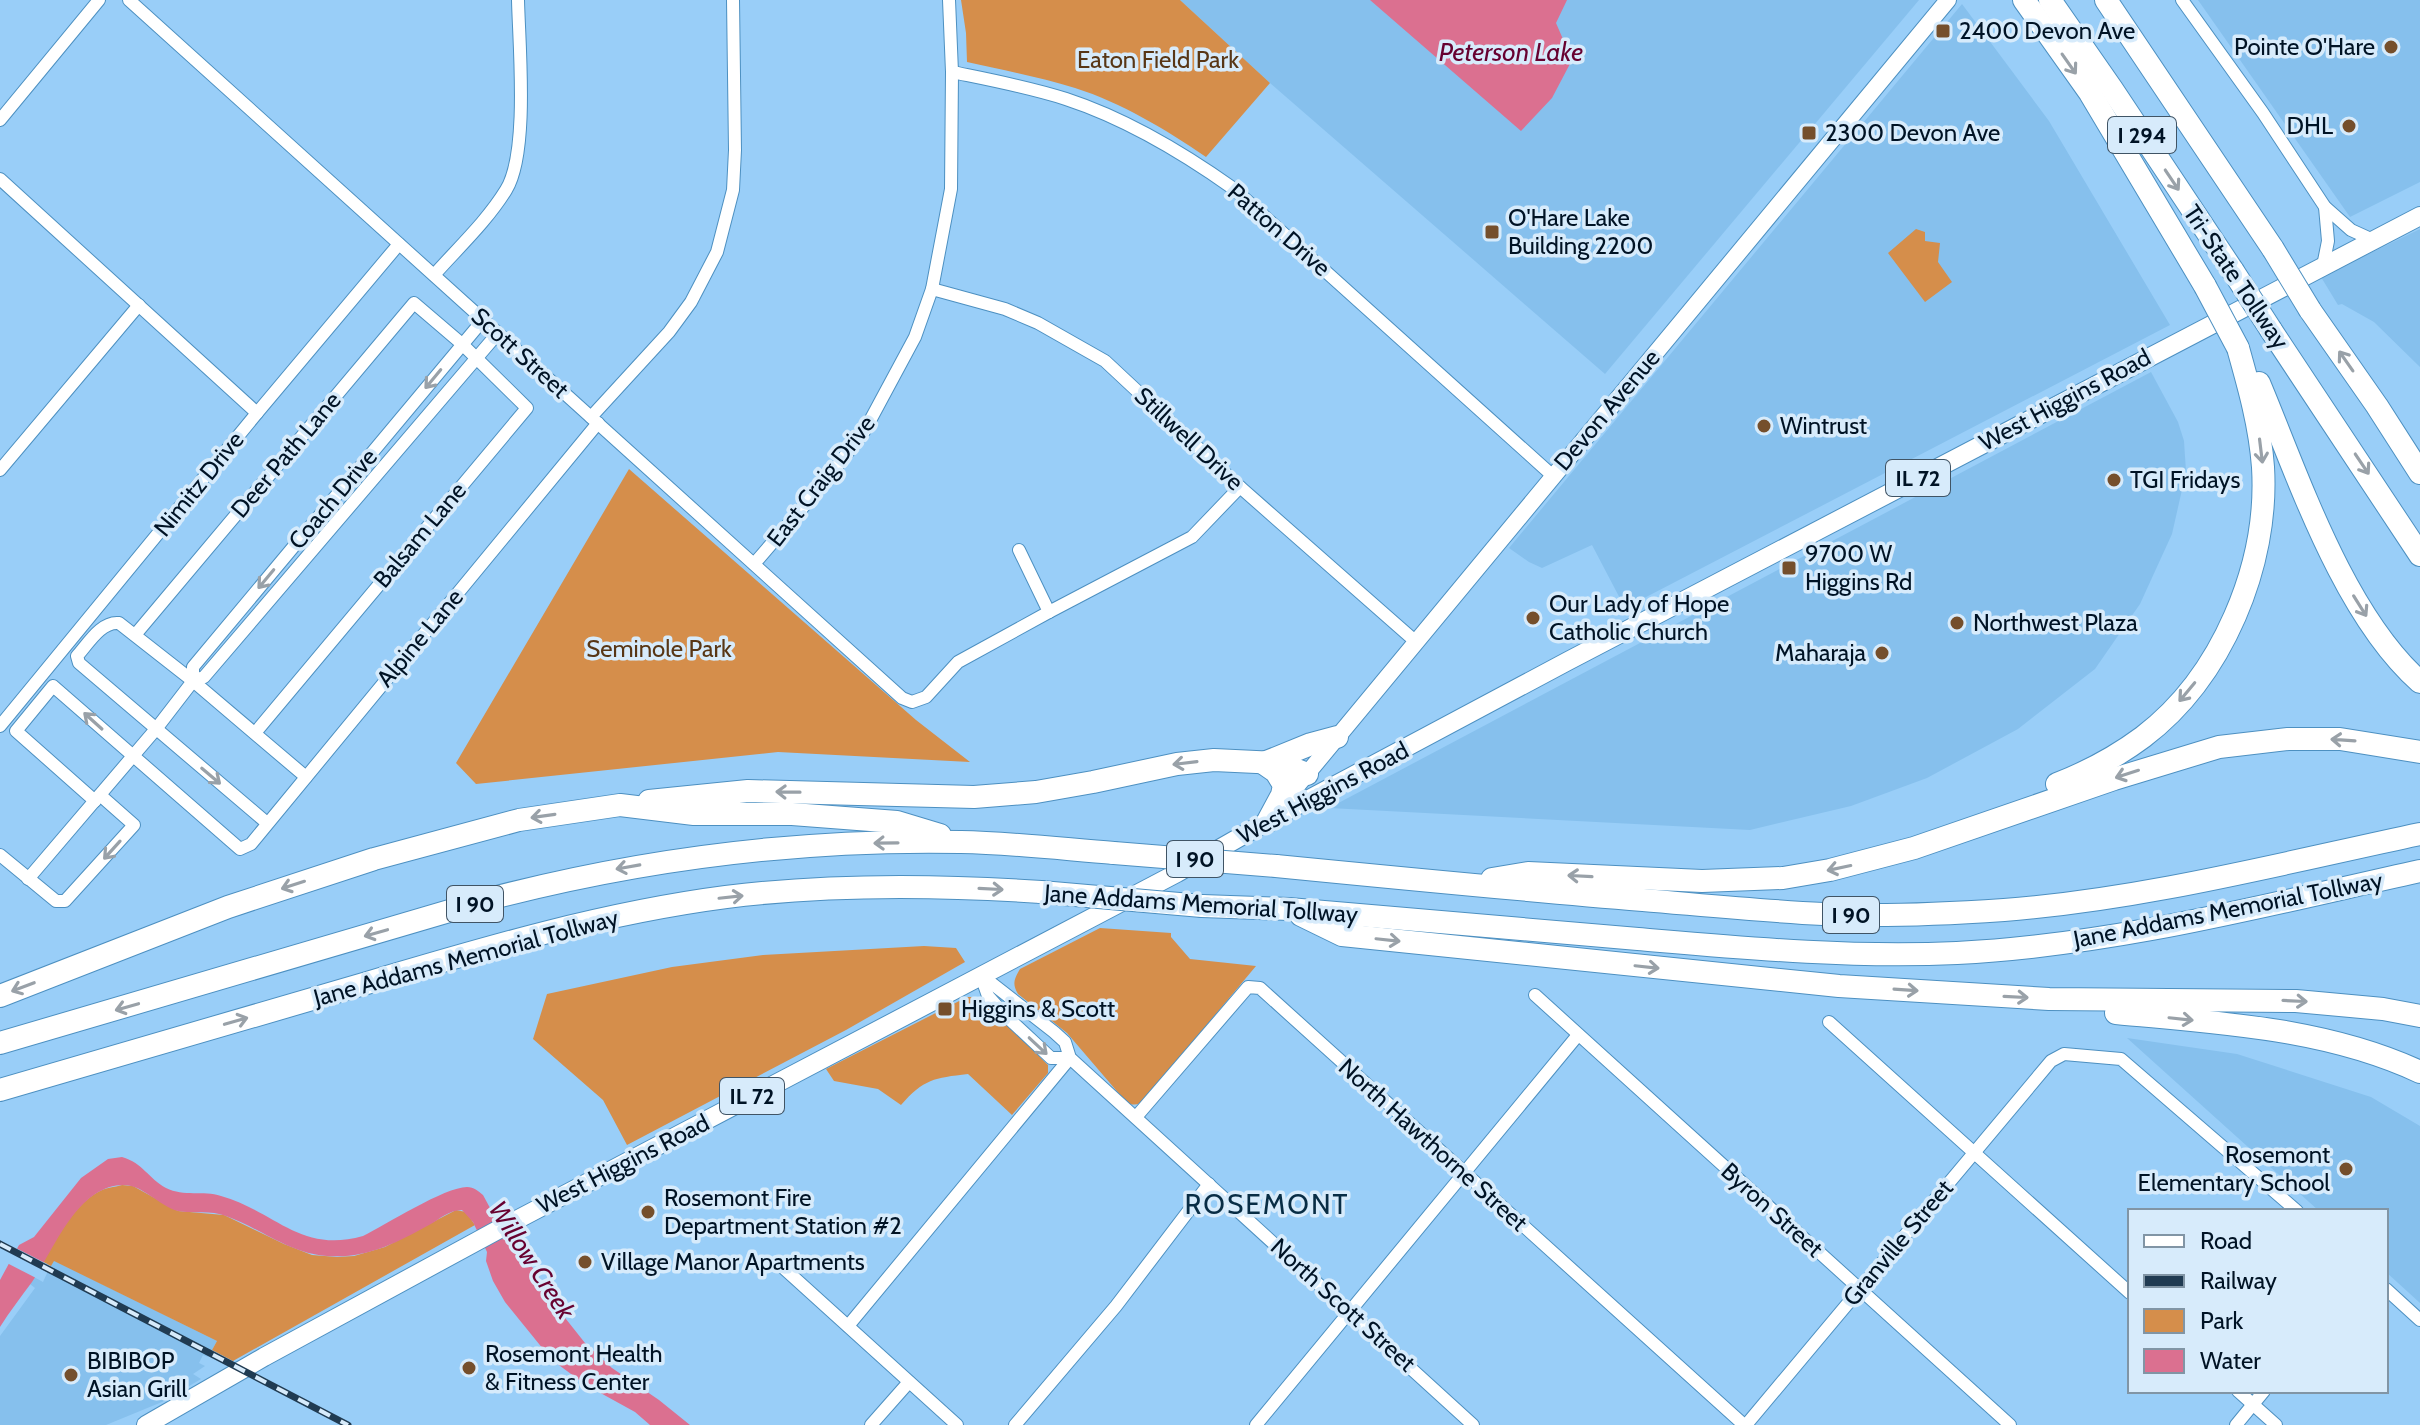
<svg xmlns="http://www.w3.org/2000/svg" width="2420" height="1425" font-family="Cabin,sans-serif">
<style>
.built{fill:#86c0ed}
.green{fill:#d58e4b}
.water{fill:#db7090}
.pier{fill:#99cef8}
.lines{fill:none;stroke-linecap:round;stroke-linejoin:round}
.minor-casing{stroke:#4d90c1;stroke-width:14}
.secondary-casing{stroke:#4d90c1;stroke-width:18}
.primary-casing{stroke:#4d90c1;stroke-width:20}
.motorway-casing{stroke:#4d90c1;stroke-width:24}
.minor{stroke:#fff;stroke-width:12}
.secondary{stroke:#fff;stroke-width:16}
.primary{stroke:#fff;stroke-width:18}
.motorway{stroke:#fff;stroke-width:22}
.rail-casing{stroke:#203b52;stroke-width:7}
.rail{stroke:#d7ebfb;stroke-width:4;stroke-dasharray:12;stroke-linecap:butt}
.motorway-bridge-casing{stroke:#4d90c1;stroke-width:24;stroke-linecap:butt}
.motorway-bridge{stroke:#fff;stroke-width:22}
.oneway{stroke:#99a1a8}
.poi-dot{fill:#754f2c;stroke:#d7ebfb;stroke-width:3}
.labels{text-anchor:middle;stroke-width:7;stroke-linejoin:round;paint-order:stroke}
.shield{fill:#d7ebfb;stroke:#405465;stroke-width:2}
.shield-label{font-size:22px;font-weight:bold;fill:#001325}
.poi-label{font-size:24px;fill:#001325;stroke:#d7ebfb;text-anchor:start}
.park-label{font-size:24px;fill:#583615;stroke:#d7ebfb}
.street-label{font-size:24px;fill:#001325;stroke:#d7ebfb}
.water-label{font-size:26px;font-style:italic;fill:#670130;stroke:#d7ebfb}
.quarter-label{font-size:28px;letter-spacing:2px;fill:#082d45;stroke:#d7ebfb}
</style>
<rect width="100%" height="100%" fill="#99cef8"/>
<g class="built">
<path d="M1180 0H1919L1605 374 1270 83Z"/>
<path d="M2198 0H2420V182L2350 217Z"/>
<path d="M1962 4 2049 121 2170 325 1625 608 1592 545 1542 568 1529 562 1509 548Z"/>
<path d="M2420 229V367L2374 322 2342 304 2338 305 2321 277Z"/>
<path d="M2151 372 2178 422 2184 441 2186 472 2172 534 2140 604 2095 669 2018 729 1927 778 1851 806 1750 830 1329 808Z"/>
<path d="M2127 1038 2237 1054 2371 1097 2420 1126V1303L2386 1272V1211H2319Z"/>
<path d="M53 1260 217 1341 208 1357 203 1355 199 1363 205 1366 193 1374 201 1379 162 1402 106 1425H0V1336L35 1288 30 1284 34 1277 43 1282Z"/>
</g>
<g class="green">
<path d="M961 0H1180L1270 83 1206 157C1165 129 1122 103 1075 88 1040 77 1002 70 967 62L966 33Z"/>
<path d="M1916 229 1925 232V241L1940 243 1938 262 1952 282 1925 302 1888 253Z"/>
<path d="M629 469 916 720 970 762 778 752 476 784 456 763Z"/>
<path d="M1100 928 1171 933V937L1190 959 1256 966 1154 1088C1146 1097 1141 1109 1127 1103L1067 1033 1018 994C1012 984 1014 979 1020 969Z"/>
<path d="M924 946 956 948 965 962 846 1030 627 1145 603 1100 533 1039 547 994 672 967 763 955Z"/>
<path d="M967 997H976L985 1003 1048 1065V1073L1012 1115 968 1074C934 1078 924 1079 901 1105L878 1089 834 1081 826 1069Z"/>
<path d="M122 1185 133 1186 178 1211 224 1215 284 1244 312 1255 337 1257 354 1256 385 1247 456 1210 466 1212 475 1225 233 1361 212 1350 217 1341 54 1261 51 1266 43 1262C57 1238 73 1206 98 1192 104 1188 115 1187 122 1185Z"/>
</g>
<g class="water">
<path d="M1370 0H1567L1556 23 1572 60 1552 98 1521 131Z"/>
<path d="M122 1157C143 1163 149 1179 166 1188 184 1197 203 1190 221 1196 275 1211 300 1254 363 1236 385 1225 445 1187 467 1187 474 1187 478 1191 483 1195L508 1241 524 1254 562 1314 585 1343 612 1368 659 1400 690 1425H650L635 1412 586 1385 552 1360 505 1302 493 1281 486 1261 487 1252 473 1222 462 1210C449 1210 440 1219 429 1225 397 1243 365 1259 327 1256 290 1254 260 1228 226 1216 211 1210 193 1214 178 1211 159 1206 143 1185 124 1185 77 1185 54 1250 32 1282 21 1297 10 1311 0 1327V1280L19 1245 34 1237 81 1178 108 1159Z"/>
</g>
<path class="pier" d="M14 1247 47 1264 38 1279 5 1262Z"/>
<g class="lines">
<g class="minor-casing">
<g id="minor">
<path d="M129 0 902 698 912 702 926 697 958 662 1049 612 1192 537 1240 487"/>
<path d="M2182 0 2263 113 2325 207 2351 230 2373 240"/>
<path d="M952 72C991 80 1029 87 1066 99 1127 119 1182 152 1234 189L1553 476"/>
<path d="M0 120 99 0"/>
<path d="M0 179 257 413"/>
<path d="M2323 266 2328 241 2325 207"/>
<path d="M434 275C458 248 487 221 506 190 529 153 519 45 518 0"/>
<path d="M932 289 1005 309 1038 323 1105 361 1240 487 1415 641"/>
<path d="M591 417 669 332 691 302 717 252 733 190 735 150 733 0"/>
<path d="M0 470 139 305"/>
<path d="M1019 550 1049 612"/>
<path d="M754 564 828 478 865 430 915 337 932 289 951 189 952 72 949 0"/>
<path d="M135 635 414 303 462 344 527 408 255 733"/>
<path d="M193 681V667L483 320"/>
<path d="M0 726 257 413 399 244"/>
<path d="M95 801 16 731 53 686 240 849 251 844 598 423"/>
<path d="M267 823 79 663 77 656C88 644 101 621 119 623L193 681 306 777"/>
<path d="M0 855 56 901H65L134 825 100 795"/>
<path d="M28 879 156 729 193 681 204 677 498 333"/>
<path d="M981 975 1054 1032 1065 1042 1070 1058 1473 1425"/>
<path d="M981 976 988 996 1006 1016 1051 1058H1070"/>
<path d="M1535 995 2010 1425"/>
<path d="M1829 1022 2130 1293"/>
<path d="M1136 1117 1248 987 1260 988 1744 1425"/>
<path d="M778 1263 957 1425"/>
<path d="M2386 1289 2420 1320"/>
<path d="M848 1326 1070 1058"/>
<path d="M2238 1391 2276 1425"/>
<path d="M871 1425 909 1382"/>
<path d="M1015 1425 1116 1306 1209 1184"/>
<path d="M1256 1425 1578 1035"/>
<path d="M1746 1425 2051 1061 2064 1054 2121 1059 2297 1211"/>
<path d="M2236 1425 2264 1391"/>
</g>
</g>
<g class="secondary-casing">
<path id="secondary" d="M1282 804 1948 0"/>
</g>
<g class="primary-casing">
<path id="primary" d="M146 1425 264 1357 505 1226 1177 873 1268 821 1568 661 2420 216"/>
</g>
<g class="motorway-casing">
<g id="motorway">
<path d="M2024 0 2090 93 2205 286"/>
<path d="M2050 0 2112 89 2233 271"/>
<path d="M2106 0 2273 249"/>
<path d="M2310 310 2377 406 2420 473"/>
<path d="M2271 330 2420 555"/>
<path d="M2259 383C2298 476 2343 614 2420 682"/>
<path d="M1263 763 1276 772 1284 785 1282 795 1268 821"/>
<path d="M1264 763 1311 744 1337 737"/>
<path d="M2057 784C2088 772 2116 757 2143 737 2222 677 2269 565 2263 467 2260 426 2249 387 2238 348"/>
<path d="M649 801 748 791 974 797 1036 792 1093 782 1177 764 1214 760 1279 763 1307 774"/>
<path d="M1276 866C1398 878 1521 890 1643 900 1703 905 1763 911 1823 914 1883 917 1945 914 2004 910 2145 899 2283 863 2420 834"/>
<path d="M1492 879 1528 873 1702 881 1783 878 1830 870 1914 848 2114 779 2219 747 2288 739H2340L2420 752"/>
<path d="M1202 906 1289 909C1405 919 1521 929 1638 939 1744 948 1850 958 1957 953 2115 945 2266 905 2420 871"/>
<path d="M1301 915 1342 935 1839 986 2049 999 2296 1001 2383 1009 2420 1016"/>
<path d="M0 996 228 907 374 859 519 820 620 805 694 814H792L897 822 940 835"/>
<path d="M2116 1013C2219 1023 2326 1028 2420 1072"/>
<path d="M0 1043 497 897C649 858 804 839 961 842 1012 843 1063 849 1114 853"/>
<path d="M0 1090C122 1055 244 1018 367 983 485 948 603 913 726 897 830 884 937 885 1041 892"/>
</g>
</g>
<use href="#minor" class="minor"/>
<use href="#secondary" class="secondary"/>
<use href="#primary" class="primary"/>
<use href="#motorway" class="motorway"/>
<g class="rail-casing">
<path id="rail" d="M0 1244 348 1425"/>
</g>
<use href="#rail" class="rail"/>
<g class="motorway-bridge-casing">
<g id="motorway-bridge">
<path d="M2273 249 2310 310"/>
<path d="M2233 271 2271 330"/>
<path d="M2205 286 2238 348"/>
<path d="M1114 853 1276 866"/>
<path d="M1041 892 1202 906"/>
</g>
</g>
<use href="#motorway-bridge" class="motorway-bridge"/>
</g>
<defs><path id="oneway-shaft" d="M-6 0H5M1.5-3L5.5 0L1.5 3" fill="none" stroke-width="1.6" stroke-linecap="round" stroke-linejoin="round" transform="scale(2)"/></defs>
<g class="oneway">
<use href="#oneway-shaft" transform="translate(2069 64) rotate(55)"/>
<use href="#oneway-shaft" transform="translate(2172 180) rotate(56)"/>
<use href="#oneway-shaft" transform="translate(2346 361) rotate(-125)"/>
<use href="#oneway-shaft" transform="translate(433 379) rotate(130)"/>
<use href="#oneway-shaft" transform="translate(2261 451) rotate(83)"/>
<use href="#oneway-shaft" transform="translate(2362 464) rotate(56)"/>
<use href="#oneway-shaft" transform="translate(266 579) rotate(130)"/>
<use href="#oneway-shaft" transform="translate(2360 606) rotate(58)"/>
<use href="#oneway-shaft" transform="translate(2187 692) rotate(130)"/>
<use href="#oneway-shaft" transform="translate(93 721) rotate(-138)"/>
<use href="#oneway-shaft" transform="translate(2343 740) rotate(-176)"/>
<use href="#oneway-shaft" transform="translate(1185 763) rotate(173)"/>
<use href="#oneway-shaft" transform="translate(2127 774) rotate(162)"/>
<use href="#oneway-shaft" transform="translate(211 776) rotate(40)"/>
<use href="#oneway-shaft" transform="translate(788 792) rotate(-179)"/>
<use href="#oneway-shaft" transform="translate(543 816) rotate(172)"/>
<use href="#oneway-shaft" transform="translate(886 843) rotate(179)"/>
<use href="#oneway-shaft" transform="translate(112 850) rotate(132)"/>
<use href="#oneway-shaft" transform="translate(628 867) rotate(170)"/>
<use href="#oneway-shaft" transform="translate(1839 868) rotate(168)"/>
<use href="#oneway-shaft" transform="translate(1580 876) rotate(-177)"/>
<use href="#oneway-shaft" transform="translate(293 885) rotate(162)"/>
<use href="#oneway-shaft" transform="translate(991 889) rotate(3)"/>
<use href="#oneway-shaft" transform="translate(731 897) rotate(-6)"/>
<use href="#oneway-shaft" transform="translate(376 933) rotate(164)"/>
<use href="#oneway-shaft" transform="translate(1388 940) rotate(6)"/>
<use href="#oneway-shaft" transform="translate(1647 967) rotate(6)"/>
<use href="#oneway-shaft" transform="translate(23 987) rotate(159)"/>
<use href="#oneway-shaft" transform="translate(1906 990) rotate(4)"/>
<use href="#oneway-shaft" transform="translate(2016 997) rotate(3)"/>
<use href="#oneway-shaft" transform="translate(2295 1001) rotate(3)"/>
<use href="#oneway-shaft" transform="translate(127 1007) rotate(164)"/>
<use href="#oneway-shaft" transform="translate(2181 1019) rotate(6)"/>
<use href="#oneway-shaft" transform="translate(236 1021) rotate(-16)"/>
<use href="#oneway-shaft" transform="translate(1038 1046) rotate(43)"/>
</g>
<g class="poi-dot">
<rect x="1935" y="23" width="16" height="16" rx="4"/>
<circle cx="2391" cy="47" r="8"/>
<circle cx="2349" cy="126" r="8"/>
<rect x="1801" y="125" width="16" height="16" rx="4"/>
<rect x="1484" y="224" width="16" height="16" rx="4"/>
<circle cx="1764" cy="426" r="8"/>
<circle cx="2114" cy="480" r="8"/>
<rect x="1781" y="560" width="16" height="16" rx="4"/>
<circle cx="1533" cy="618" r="8"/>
<circle cx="1957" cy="623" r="8"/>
<circle cx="1882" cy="653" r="8"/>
<rect x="937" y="1001" width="16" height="16" rx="4"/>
<circle cx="2346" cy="1169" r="8"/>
<circle cx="648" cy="1212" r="8"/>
<circle cx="585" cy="1262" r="8"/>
<circle cx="469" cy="1368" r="8"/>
<circle cx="71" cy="1375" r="8"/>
</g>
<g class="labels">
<g class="shield">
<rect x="2108" y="117" width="68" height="36" rx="6"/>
<rect x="1886" y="460" width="64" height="36" rx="6"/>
<rect x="1167" y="841" width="56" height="36" rx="6"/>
<rect x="447" y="886" width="56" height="36" rx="6"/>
<rect x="1823" y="897" width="56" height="36" rx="6"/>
<rect x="720" y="1078" width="64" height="36" rx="6"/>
</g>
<g class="shield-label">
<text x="2142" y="143">I 294</text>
<text x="1918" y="486">IL 72</text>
<text x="1195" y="867">I 90</text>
<text x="475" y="912">I 90</text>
<text x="1851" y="923">I 90</text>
<text x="752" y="1104">IL 72</text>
</g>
<g class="poi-label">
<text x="1959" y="39">2400 Devon Ave</text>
<text x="2375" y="55" text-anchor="end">Pointe O'Hare</text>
<text x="2333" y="134" text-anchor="end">DHL</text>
<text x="1825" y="141">2300 Devon Ave</text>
<text x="1508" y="226">O'Hare Lake<tspan x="1508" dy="28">Building 2200</tspan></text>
<text x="1780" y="434">Wintrust</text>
<text x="2130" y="488">TGI Fridays</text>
<text x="1805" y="562">9700 W<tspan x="1805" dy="28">Higgins Rd</tspan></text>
<text x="1549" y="612">Our Lady of Hope<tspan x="1549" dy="28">Catholic Church</tspan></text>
<text x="1973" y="631">Northwest Plaza</text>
<text x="1866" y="661" text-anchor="end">Maharaja</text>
<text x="961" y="1017">Higgins &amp; Scott</text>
<text x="2330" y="1163" text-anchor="end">Rosemont<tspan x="2330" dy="28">Elementary School</tspan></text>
<text x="664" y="1206">Rosemont Fire<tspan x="664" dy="28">Department Station #2</tspan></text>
<text x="601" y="1270">Village Manor Apartments</text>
<text x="485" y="1362">Rosemont Health<tspan x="485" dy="28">&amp; Fitness Center</tspan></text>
<text x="87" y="1369">BIBIBOP<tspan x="87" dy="28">Asian Grill</tspan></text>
</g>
<g class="park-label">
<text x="1158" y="68">Eaton Field Park</text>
<text x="659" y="657">Seminole Park</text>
</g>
<g class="street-label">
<text transform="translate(1279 230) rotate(41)" y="8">Patton Drive</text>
<text transform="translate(2236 277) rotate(56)" y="8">Tri-State Tollway</text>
<text transform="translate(520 353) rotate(42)" y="8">Scott Street</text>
<text transform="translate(2065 400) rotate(-28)" y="8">West Higgins Road</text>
<text transform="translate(1607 410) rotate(-50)" y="8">Devon Avenue</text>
<text transform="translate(1189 439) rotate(43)" y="8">Stillwell Drive</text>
<text transform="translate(286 455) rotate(-50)" y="8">Deer Path Lane</text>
<text transform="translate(821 481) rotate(-52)" y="8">East Craig Drive</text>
<text transform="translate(199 484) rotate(-51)" y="8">Nimitz Drive</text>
<text transform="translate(333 499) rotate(-50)" y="8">Coach Drive</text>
<text transform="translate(420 535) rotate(-50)" y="8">Balsam Lane</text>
<text transform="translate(420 638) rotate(-50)" y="8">Alpine Lane</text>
<text transform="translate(1323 793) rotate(-28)" y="8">West Higgins Road</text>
<text transform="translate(1201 904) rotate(4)" y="8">Jane Addams Memorial Tollway</text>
<text transform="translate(2228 910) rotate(-11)" y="8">Jane Addams Memorial Tollway</text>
<text transform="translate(466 958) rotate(-15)" y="8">Jane Addams Memorial Tollway</text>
<text transform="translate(1433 1145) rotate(42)" y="8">North Hawthorne Street</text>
<text transform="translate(623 1164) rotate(-27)" y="8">West Higgins Road</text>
<text transform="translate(1772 1210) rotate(42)" y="8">Byron Street</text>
<text transform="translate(1898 1243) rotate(-50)" y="8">Granville Street</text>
<text transform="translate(1343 1305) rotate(42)" y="8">North Scott Street</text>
</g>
<g class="water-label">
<text x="1511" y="61">Peterson Lake</text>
<text transform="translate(532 1260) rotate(57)" y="9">Willow Creek</text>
</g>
<g class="quarter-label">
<text x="1267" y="1214">ROSEMONT</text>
</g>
</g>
<rect x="2128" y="1209" width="260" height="184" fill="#d7ebfb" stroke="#8195a5" stroke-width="2"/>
<rect x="2144" y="1235" width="40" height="12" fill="#ffffff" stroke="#8195a5" stroke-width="2"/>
<text x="2200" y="1249" font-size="24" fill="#001325">Road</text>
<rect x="2144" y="1275" width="40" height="12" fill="#203b52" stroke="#8195a5" stroke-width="2"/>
<text x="2200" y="1289" font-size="24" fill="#001325">Railway</text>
<rect x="2144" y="1309" width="40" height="24" fill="#d58e4b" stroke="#8195a5" stroke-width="2"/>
<text x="2200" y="1329" font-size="24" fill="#001325">Park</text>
<rect x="2144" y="1349" width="40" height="24" fill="#db7090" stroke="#8195a5" stroke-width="2"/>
<text x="2200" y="1369" font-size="24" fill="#001325">Water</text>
</svg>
